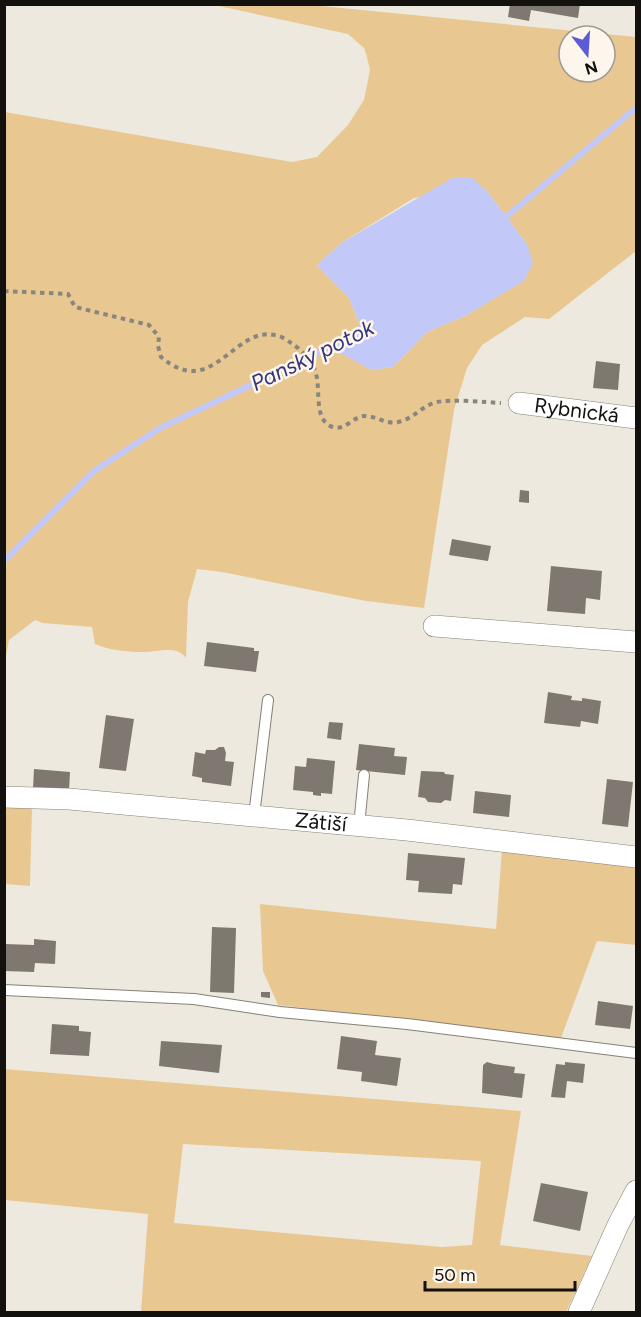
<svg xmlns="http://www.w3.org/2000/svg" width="641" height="1317" font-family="Figtree,sans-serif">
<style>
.green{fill:#e9c790;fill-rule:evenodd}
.water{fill:#c2c9f8}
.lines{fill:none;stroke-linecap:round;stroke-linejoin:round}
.stream{stroke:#c2c9f8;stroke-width:6}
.building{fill:#7e7870}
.lane-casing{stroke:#858077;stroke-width:12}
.street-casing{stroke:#858077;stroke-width:22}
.path{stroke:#89867f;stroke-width:4;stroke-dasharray:4.5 4.5;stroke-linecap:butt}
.lane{stroke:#fff;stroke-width:10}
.street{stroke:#fff;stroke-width:21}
.labels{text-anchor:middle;stroke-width:5;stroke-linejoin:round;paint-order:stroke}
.street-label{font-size:21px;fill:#13110e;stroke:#fcf6ec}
.water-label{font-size:22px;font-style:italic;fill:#34357a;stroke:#fcf6ec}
</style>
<rect width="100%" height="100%" fill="#eee9df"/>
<g class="green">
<path d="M214 5H311L636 37V251L549 319 525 317 482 345 467 368 454 410 424 608 366 601 222 572 197 569 188 602 186 658C176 644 156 653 141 652 127 652 108 650 95 644L92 627 43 623 35 620 9 640 5 661V112L292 162 317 157 348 125 364 100 370 70 367 57 364 48 348 34ZM569 36H605V72H569ZM486 190 527 244 523 281 465 316 427 332 393 367 371 370 334 342 360 325 349 298 317 265 341 243 414 198Z"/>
<path d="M4 806 32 807 30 886 5 884Z"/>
<path d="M502 849 636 864V945L597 941 561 1038 278 1005 263 971 260 904 496 929Z"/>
<path d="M4 1069 521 1111 500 1245 592 1256 566 1312H141L148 1214 5 1200ZM183 1144 481 1161 472 1245 442 1247 174 1223Z"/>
</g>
<path class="water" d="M454 177H471L486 190 527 244 533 263 524 281 465 316 427 332 393 367 371 370 333 349 334 342 360 325 349 298 317 265 341 243Z"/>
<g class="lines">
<g class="stream">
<path d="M500 222 636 108"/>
<path d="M4 561 94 471 160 428 340 343"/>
</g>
</g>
<g class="building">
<path d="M510 4H580L578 18 531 10 529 21 508 17Z"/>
<path d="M596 361 620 364 618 390 593 388Z"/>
<path d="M520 490 529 491V503L519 502Z"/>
<path d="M452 539 491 546 488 561 449 555Z"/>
<path d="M551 566 602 571 600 600 586 598 585 614 547 611Z"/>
<path d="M207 642 254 648V651H259L256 672 204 666Z"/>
<path d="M548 692 572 696 571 700 582 701V698L601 701 598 724 581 721 580 727 544 723Z"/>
<path d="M106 715 134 719 126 771 99 768Z"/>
<path d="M329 722 343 723 341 740 327 738Z"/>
<path d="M359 744 395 748 394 756 407 757 405 775 356 770Z"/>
<path d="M219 747H224L226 753 225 761 234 762 231 786 202 782V778L192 776 195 752 205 754 206 750H215Z"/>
<path d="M307 758 335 761 332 794 321 793V796L313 795V792L293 790 295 766 306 767Z"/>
<path d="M34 769 70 772 69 791 33 789Z"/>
<path d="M421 771 444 772 445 774 454 775 451 801 445 800 441 803 428 802 425 798 418 797Z"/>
<path d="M607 779 633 782 628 827 602 824Z"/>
<path d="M475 791 511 795 509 817 473 813Z"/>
<path d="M408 853 465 858 462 885 453 884 452 894 418 892 419 881 406 880Z"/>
<path d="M212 927 236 928 234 993 210 992Z"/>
<path d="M34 939 56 941 55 964 35 963 34 972 4 971 5 944 34 945Z"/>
<path d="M261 992H270V998L261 997Z"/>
<path d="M598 1001 633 1006 630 1029 595 1025Z"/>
<path d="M52 1024 79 1026V1031L91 1032 89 1056 50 1054Z"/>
<path d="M341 1036 377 1041 375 1055 401 1058 397 1086 361 1081 362 1072 337 1069Z"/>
<path d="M161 1041 222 1045 219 1073 159 1066Z"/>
<path d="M487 1062 494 1064 515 1067 514 1073 525 1074 522 1098 482 1093 483 1065Z"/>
<path d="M565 1062 585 1064 583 1083 567 1081 565 1098 551 1097 556 1064 565 1065Z"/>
<path d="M541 1183 588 1192 580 1231 533 1221Z"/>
</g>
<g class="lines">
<g class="lane-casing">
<g id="lane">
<path d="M254 816 268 700"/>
<path d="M359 826 364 775"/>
<path d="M4 990 194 999 280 1012 407 1024 636 1053"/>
</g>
</g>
<g class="street-casing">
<g id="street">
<path id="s1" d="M519 403 636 418"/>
<path d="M434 626 636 642"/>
<path id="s2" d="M4 797 69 799 407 830 636 857"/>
<path d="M579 1312 618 1225 636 1191"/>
</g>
</g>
<path class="path" d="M4 291 68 294 75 307 149 325 159 337 158 346 161 357C213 401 233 326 275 335 281 336 287 340 291 343 302 350 313 362 316 374 321 390 313 421 333 427 346 431 354 415 366 416 379 417 387 426 402 421 415 417 423 405 437 402 453 399 484 402 501 403"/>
<use href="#lane" class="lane"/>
<use href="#street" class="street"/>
</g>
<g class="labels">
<g class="street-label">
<text dy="7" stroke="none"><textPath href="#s1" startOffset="58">Rybnická</textPath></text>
<text dy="7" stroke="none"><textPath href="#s2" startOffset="318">Zátiší</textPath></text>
</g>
<g class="water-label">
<text transform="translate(312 355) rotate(-26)" y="8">Panský potok</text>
</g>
</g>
<rect width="641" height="1317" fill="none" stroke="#13110e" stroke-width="12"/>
<g transform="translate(587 54) rotate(163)"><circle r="28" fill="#fcf6ec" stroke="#9f9a93" stroke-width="1.5"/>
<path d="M0-4.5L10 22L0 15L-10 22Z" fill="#5b5bd3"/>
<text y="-9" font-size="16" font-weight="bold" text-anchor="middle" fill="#13110e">N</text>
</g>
<path d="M425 1281v9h150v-9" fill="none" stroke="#13110e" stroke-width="3"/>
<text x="434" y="1281" font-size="18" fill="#13110e" stroke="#fcf6ec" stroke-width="4.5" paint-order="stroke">50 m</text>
</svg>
